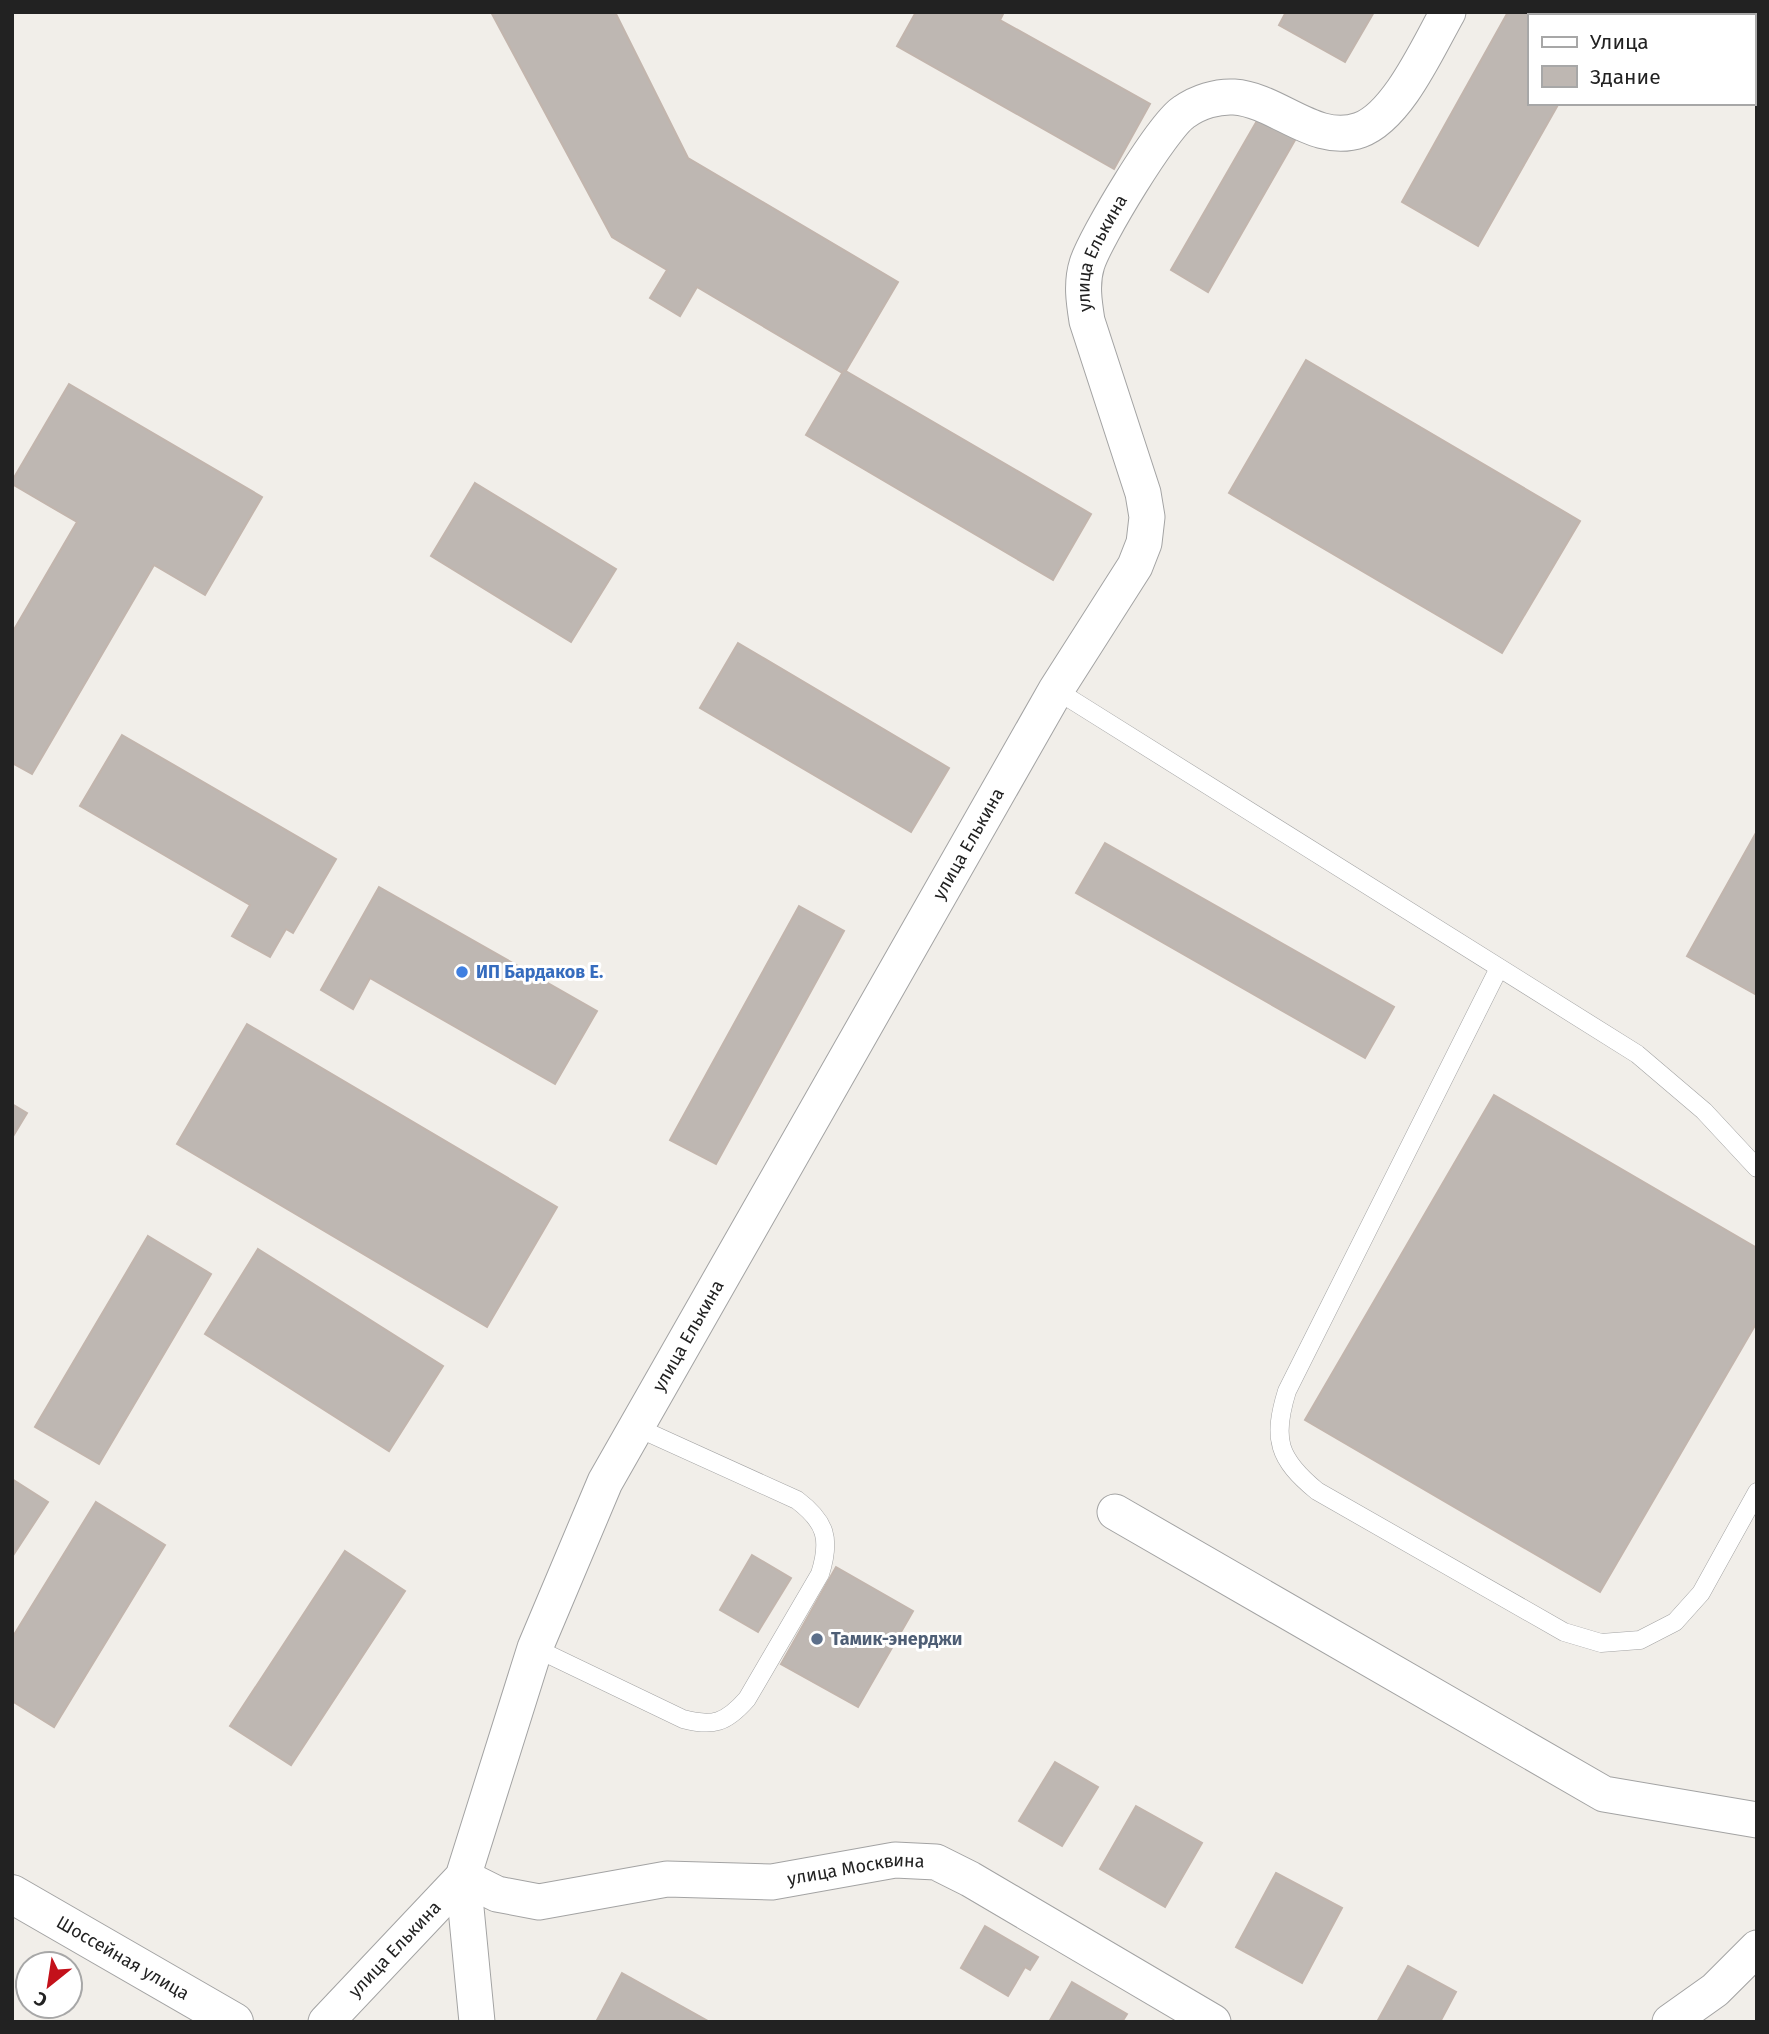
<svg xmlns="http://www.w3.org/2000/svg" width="1769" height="2034" font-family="'Fira Sans',sans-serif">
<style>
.building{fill:#beb7b2;stroke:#c2b5ad;stroke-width:2}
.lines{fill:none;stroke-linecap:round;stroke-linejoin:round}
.service-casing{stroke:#a3a3a3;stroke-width:19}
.minor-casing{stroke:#a3a3a3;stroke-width:37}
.tertiary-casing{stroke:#a3a3a3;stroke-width:40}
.service{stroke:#fff;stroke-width:18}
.minor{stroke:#fff;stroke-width:35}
.tertiary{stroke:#fff;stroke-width:38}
.shop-dot{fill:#3f7fe0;stroke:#fff;stroke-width:2.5}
.service-dot{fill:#5c6f8a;stroke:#fff;stroke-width:2.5}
.labels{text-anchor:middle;stroke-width:6;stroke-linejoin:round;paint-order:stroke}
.street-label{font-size:18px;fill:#222;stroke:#fff}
.shop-label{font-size:18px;font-weight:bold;fill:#366cbe;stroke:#fff;text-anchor:start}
.service-label{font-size:18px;font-weight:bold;fill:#4e5e75;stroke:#fff;text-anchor:start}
</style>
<rect width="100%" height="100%" fill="#f1eee9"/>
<g class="building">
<path d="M491 12H615L688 158 898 282 844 374 697 287 680 316 650 298 667 270 612 237Z"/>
<path d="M916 12H1004L1000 20 1150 104 1114 169 897 46Z"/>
<path d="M1286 12H1374L1345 62 1279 25Z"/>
<path d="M1508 12H1611L1609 16H1529V103H1559L1478 246 1402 202Z"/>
<path d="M1262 112 1299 133 1208 292 1171 270Z"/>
<path d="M1306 360 1580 521 1502 653 1229 493Z"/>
<path d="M844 370 1091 514 1053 580 806 435Z"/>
<path d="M69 384 262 497 205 595 154 565 32 774 12 763V633L77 522 12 484V481Z"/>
<path d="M475 483 616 569 571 642 431 556Z"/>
<path d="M738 643 949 768 911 832 700 708Z"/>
<path d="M122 735 336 859 293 933 286 929 270 957 232 936 250 905 80 806Z"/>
<path d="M1757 831V995L1687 956Z"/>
<path d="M1105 843 1394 1007 1365 1058 1076 893Z"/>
<path d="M379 887 597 1011 555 1084 370 978 353 1009 321 990Z"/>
<path d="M799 906 844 931 716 1164 670 1140Z"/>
<path d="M247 1024 557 1207 487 1327 177 1144Z"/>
<path d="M1494 1095 1757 1248V1322L1600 1592 1305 1420Z"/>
<path d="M12 1104 27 1113 12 1138Z"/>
<path d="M148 1236 211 1274 99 1464 35 1427Z"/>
<path d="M258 1249 443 1366 389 1451 205 1334Z"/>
<path d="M12 1479 48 1502 12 1557Z"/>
<path d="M96 1502 165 1545 54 1727 12 1701V1638Z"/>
<path d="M345 1551 405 1591 291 1765 230 1726Z"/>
<path d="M752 1555 791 1578 758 1632 720 1610Z"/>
<path d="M836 1567 913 1611 858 1707 781 1664Z"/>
<path d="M1055 1762 1098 1787 1062 1846 1019 1821Z"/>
<path d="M1136 1806 1202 1843 1165 1907 1100 1869Z"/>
<path d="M1276 1873 1342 1908 1302 1983 1236 1947Z"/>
<path d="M985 1926 1038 1957 1030 1970 1025 1967 1008 1996 961 1968Z"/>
<path d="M1408 1966 1456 1992 1440 2022H1377Z"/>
<path d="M622 1973 708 2021V2022H596Z"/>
<path d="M1072 1982 1127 2014 1122 2022H1049Z"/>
</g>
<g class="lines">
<g class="service-casing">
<g id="service">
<path d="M1056 690 1637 1054 1704 1111 1757 1168"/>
<path d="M1499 968 1287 1391C1272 1439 1278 1459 1317 1491L1564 1632 1601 1643 1640 1640 1675 1622 1701 1593 1757 1492"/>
<path d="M535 1648 683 1719C713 1727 726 1723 747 1699L820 1574C831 1539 826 1522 797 1500L636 1427"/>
</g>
</g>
<g class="minor-casing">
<g id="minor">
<path d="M1115 1512 1604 1794 1757 1820"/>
<path id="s1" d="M463 1877 497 1894 539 1902 667 1879 772 1882 895 1860 936 1862 970 1879 1213 2022"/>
<path d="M463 1877 477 2022"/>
<path id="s2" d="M326 2022 463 1877 535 1648 605 1482 1056 690 1135 566 1144 543 1147 517 1143 493 1087 321C1084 302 1081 283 1087 264 1095 238 1163 125 1184 112 1198 102 1217 96 1234 97 1278 100 1315 146 1360 130 1398 116 1428 47 1448 12"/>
<path d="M1670 2022 1715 1990 1757 1948"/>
</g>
</g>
<g class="tertiary-casing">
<g id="tertiary">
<path id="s3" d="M12 1894 234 2022"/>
</g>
</g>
<use href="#service" class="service"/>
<use href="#minor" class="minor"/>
<use href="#tertiary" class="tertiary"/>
</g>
<circle class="shop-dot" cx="462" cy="972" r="7"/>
<circle class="service-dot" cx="817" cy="1639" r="7"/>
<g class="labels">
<g class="street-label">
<text dy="6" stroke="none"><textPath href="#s2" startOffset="2006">улица Елькина</textPath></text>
<text dy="6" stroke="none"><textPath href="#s2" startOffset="1354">улица Елькина</textPath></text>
<text dy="6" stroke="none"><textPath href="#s2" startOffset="788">улица Елькина</textPath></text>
<text dy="6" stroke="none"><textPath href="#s1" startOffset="401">улица Москвина</textPath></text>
<text dy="6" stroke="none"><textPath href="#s2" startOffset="100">улица Елькина</textPath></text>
<text dy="6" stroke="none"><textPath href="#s3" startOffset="128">Шоссейная улица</textPath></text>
</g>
<g class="shop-label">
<text x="476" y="978">ИП Бардаков Е.</text>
</g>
<g class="service-label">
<text x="831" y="1645">Тамик-энерджи</text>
</g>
</g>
<rect width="1769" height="2034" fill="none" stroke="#222222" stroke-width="28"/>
<rect x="1528" y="14" width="228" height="91" fill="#ffffff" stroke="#a7a7a7" stroke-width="2"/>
<rect x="1542" y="37" width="35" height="10" fill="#ffffff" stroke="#a7a7a7" stroke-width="2"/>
<text x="1590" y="49" font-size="21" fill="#222222">Улица</text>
<rect x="1542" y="66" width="35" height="21" fill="#beb7b2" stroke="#a7a7a7" stroke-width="2"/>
<text x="1590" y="84" font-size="21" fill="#222222">Здание</text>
<g transform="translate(49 1985) rotate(210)"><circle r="33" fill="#ffffff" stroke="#a7a7a7" stroke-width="2"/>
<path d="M0-5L12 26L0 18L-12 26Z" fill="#c3111a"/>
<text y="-10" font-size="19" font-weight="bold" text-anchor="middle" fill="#222222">С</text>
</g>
</svg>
